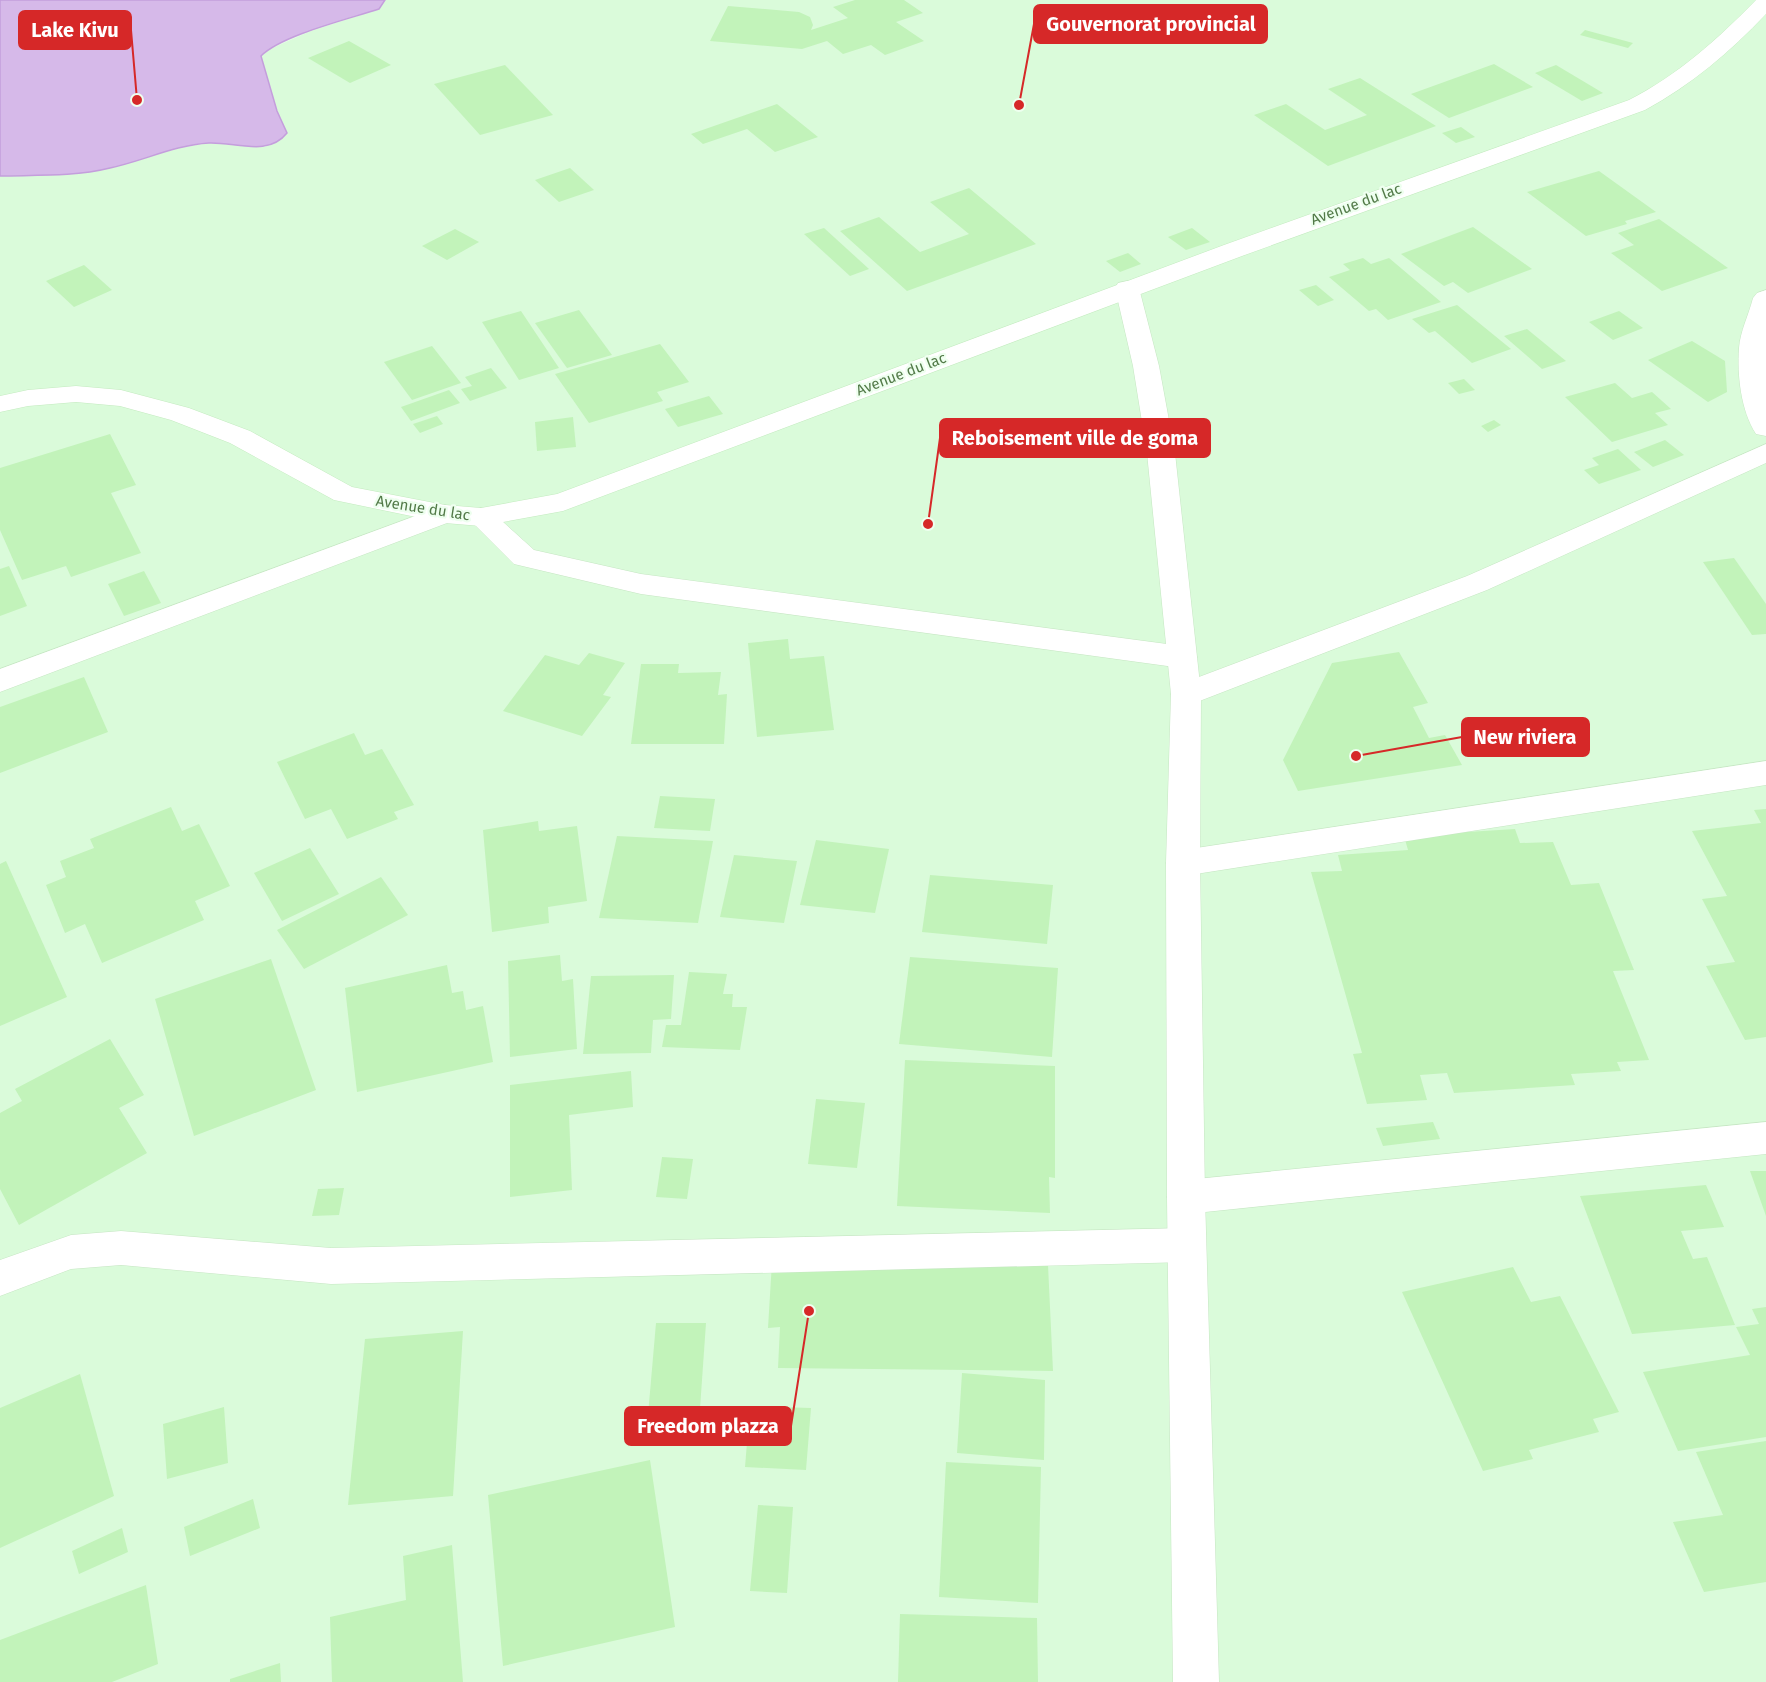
<svg xmlns="http://www.w3.org/2000/svg" width="1766" height="1682" font-family="'Fira Sans',sans-serif">
<style>
.residential{fill:#dafbda}
.water{fill:#d6b9e9;stroke:#c49edc;stroke-width:1.5}
.building{fill:#c2f3ba}
.lines{fill:none;stroke-linecap:round;stroke-linejoin:round}
.minor-casing{stroke:#c6e6c3;stroke-width:1}
.tertiary-casing{stroke:#c6e6c3;stroke-width:1}
.secondary-casing{stroke:#c4ebc0;stroke-width:1}
.minor{fill:#fff;fill-rule:evenodd}
.tertiary{fill:#fff;fill-rule:evenodd}
.secondary{fill:#fff;fill-rule:evenodd}
.labels{text-anchor:middle;stroke-width:4.5;stroke-linejoin:round;paint-order:stroke}
.far-street-label{font-size:15px;fill:#527a48;stroke:#eeffef}
.leader{fill:none;stroke:#d62828;stroke-width:2}
.callout-dot{fill:#d62828;stroke:#eeffef;stroke-width:2}
.callout{fill:#d62828;stroke:#d62828;stroke-width:2}
.callout-label{font-size:20px;text-anchor:middle;font-weight:bold;fill:#fff}
</style>
<rect width="100%" height="100%" fill="#e6fee8"/>
<path class="residential" d="M385 0H1766V1682H0V176L84 173 181 148 208 143 265 147 287 133 277 111 261 57 268 50 311 31 379 9Z"/>
<path class="water" d="M0 0H385L379 9C349 19 282 35 261 56L277 111 287 133C268 157 236 142 209 143 175 145 143 161 110 168 74 177 37 175 0 176Z"/>
<g class="building">
<path d="M855 0H904L923 13 896 22 924 41 885 55 871 45 843 54 827 41 802 49 710 41 728 6 799 12 810 17 813 25 811 30 848 18 833 7Z"/>
<path d="M1585 30 1633 43 1628 48 1580 35Z"/>
<path d="M349 41 391 65 350 83 308 58Z"/>
<path d="M1494 64 1533 87 1449 118 1411 94Z"/>
<path d="M505 65 553 115 480 135 434 84Z"/>
<path d="M1556 65 1603 93 1582 101 1535 73Z"/>
<path d="M1360 78 1436 126 1328 166 1254 115 1286 104 1325 130 1367 115 1328 89Z"/>
<path d="M777 104 818 137 775 152 747 129 703 144 691 134Z"/>
<path d="M1461 127 1475 137 1456 143 1442 133Z"/>
<path d="M570 168 594 190 559 202 535 180Z"/>
<path d="M1599 171 1656 212 1625 221 1627 224 1586 236 1527 192Z"/>
<path d="M969 188 1036 244 907 291 840 231 879 217 920 252 969 234 930 202Z"/>
<path d="M1659 219 1728 268 1662 291 1611 253 1634 245 1618 233Z"/>
<path d="M1473 227 1532 269 1468 293 1453 282 1444 286 1401 254Z"/>
<path d="M824 228 869 269 850 276 804 234Z"/>
<path d="M1192 228 1210 242 1186 250 1168 237Z"/>
<path d="M455 229 479 242 447 260 422 246Z"/>
<path d="M1128 253 1141 264 1120 272 1106 261Z"/>
<path d="M1363 258 1371 264 1389 258 1441 302 1388 320 1376 309 1369 311 1329 277 1350 270 1343 264Z"/>
<path d="M84 265 112 290 74 307 46 281Z"/>
<path d="M1316 285 1334 300 1318 306 1299 290Z"/>
<path d="M1457 305 1511 349 1472 363 1435 331 1429 333 1412 319Z"/>
<path d="M579 310 612 355 567 368 535 323Z"/>
<path d="M521 311 559 368 519 380 482 322Z"/>
<path d="M1619 311 1643 328 1613 340 1589 322Z"/>
<path d="M1527 329 1566 361 1542 369 1504 336Z"/>
<path d="M1692 341 1725 361 1727 392 1708 402 1648 360Z"/>
<path d="M660 344 689 382 657 392 663 401 589 423 555 374Z"/>
<path d="M432 346 461 383 412 400 384 362Z"/>
<path d="M491 368 507 388 470 401 461 389 472 386 465 377Z"/>
<path d="M1464 379 1475 390 1459 394 1448 383Z"/>
<path d="M1615 383 1632 398 1652 392 1671 409 1655 413 1668 425 1612 442 1565 397Z"/>
<path d="M449 390 460 403 411 421 401 407Z"/>
<path d="M709 396 723 414 678 427 665 409Z"/>
<path d="M437 416 443 424 420 433 413 424Z"/>
<path d="M573 417 576 447 537 451 535 422Z"/>
<path d="M1494 420 1501 425 1488 432 1481 426Z"/>
<path d="M110 434 136 485 111 493 141 553 71 577 66 566 22 580 0 530V468Z"/>
<path d="M1665 440 1684 455 1653 467 1634 452Z"/>
<path d="M1618 449 1641 470 1599 484 1584 470 1599 465 1592 458Z"/>
<path d="M1734 558 1766 604V634L1752 635 1703 562Z"/>
<path d="M9 566 27 606 0 616V569Z"/>
<path d="M144 571 161 603 124 616 108 584Z"/>
<path d="M788 639 790 659 824 656 834 730 757 737 748 643Z"/>
<path d="M1399 652 1428 703 1413 707 1429 738 1445 735 1462 765 1298 791 1283 760 1332 663Z"/>
<path d="M589 653 625 663 603 695 611 697 582 736 503 711 545 655 579 665Z"/>
<path d="M641 664H679L678 673 721 672 718 695 727 694 724 744H631Z"/>
<path d="M84 677 108 732 0 773V707Z"/>
<path d="M354 733 365 755 382 749 414 805 394 812 398 819 347 839 331 809 305 819 277 762Z"/>
<path d="M660 796 715 799 710 831 654 828Z"/>
<path d="M171 807 182 831 199 824 230 886 195 901 204 920 102 963 85 924 65 933 46 885 66 877 60 861 94 848 90 839Z"/>
<path d="M1766 809V1037L1745 1040 1706 966 1735 962 1702 899 1727 896 1692 831 1761 823 1754 810Z"/>
<path d="M538 821 539 831 577 826 587 901 548 907 549 923 492 932 483 830Z"/>
<path d="M1515 829 1520 843 1553 842 1571 885 1599 883 1634 970 1613 971 1649 1060 1617 1062 1621 1071 1571 1074 1575 1085 1454 1093 1447 1073 1420 1075 1427 1100 1367 1104 1353 1054 1362 1053 1311 872 1342 871 1338 855 1408 850 1404 836Z"/>
<path d="M617 836 713 841 698 923 599 918Z"/>
<path d="M816 840 889 849 875 913 800 905Z"/>
<path d="M310 848 339 894 282 921 254 873Z"/>
<path d="M734 855 797 861 784 923 720 917Z"/>
<path d="M6 861 67 997 0 1026V864Z"/>
<path d="M930 875 1053 885 1047 944 922 932Z"/>
<path d="M381 877 408 915 304 969 277 930Z"/>
<path d="M560 955 562 981 573 979 577 1049 510 1057 508 961Z"/>
<path d="M910 957 1058 968 1052 1057 899 1044Z"/>
<path d="M271 959 316 1090 194 1136 155 999Z"/>
<path d="M447 965 452 993 463 991 466 1010 483 1006 493 1062 357 1092 345 988Z"/>
<path d="M689 972 727 974 723 994H733L732 1007H747L740 1050 662 1047 666 1025H681Z"/>
<path d="M674 975 671 1019 653 1020 651 1053 583 1054 591 976Z"/>
<path d="M110 1039 144 1095 119 1108 147 1153 19 1225 0 1189V1113L22 1101 15 1089Z"/>
<path d="M905 1060 1055 1066V1178L1049 1177 1050 1213 897 1206Z"/>
<path d="M631 1071 633 1107 569 1115 572 1190 510 1197V1085Z"/>
<path d="M816 1099 865 1103 857 1168 808 1164Z"/>
<path d="M1433 1122 1440 1139 1383 1146 1376 1128Z"/>
<path d="M662 1157 693 1159 687 1199 656 1197Z"/>
<path d="M1750 1171H1766V1216Z"/>
<path d="M1706 1185 1724 1227 1681 1231 1693 1259 1707 1257 1735 1325 1632 1334 1580 1196Z"/>
<path d="M344 1188 339 1215 312 1216 318 1189Z"/>
<path d="M772 1262 1048 1265 1053 1371 778 1368 780 1327 768 1328Z"/>
<path d="M1513 1267 1531 1302 1560 1296 1619 1412 1593 1419 1599 1432 1529 1450 1533 1459 1483 1471 1402 1292Z"/>
<path d="M1766 1307V1437L1678 1451 1643 1372 1750 1355 1736 1327 1759 1324 1752 1309Z"/>
<path d="M656 1323H706L698 1437 646 1438Z"/>
<path d="M463 1331 453 1496 348 1505 365 1339Z"/>
<path d="M962 1373 1045 1380 1044 1460 957 1453Z"/>
<path d="M80 1374 114 1496 0 1548V1408Z"/>
<path d="M750 1406 811 1408 806 1470 745 1467Z"/>
<path d="M224 1407 228 1463 167 1479 163 1424Z"/>
<path d="M1766 1441V1582L1704 1592 1673 1522 1723 1515 1696 1452Z"/>
<path d="M650 1460 675 1627 503 1666 488 1495Z"/>
<path d="M946 1462 1041 1467 1038 1603 939 1597Z"/>
<path d="M253 1499 260 1528 190 1556 184 1527Z"/>
<path d="M758 1505 793 1507 787 1593 750 1591Z"/>
<path d="M122 1528 128 1552 79 1574 72 1551Z"/>
<path d="M452 1545 463 1682H332L330 1617 406 1600 403 1556Z"/>
<path d="M146 1585 158 1664 112 1682H0V1640Z"/>
<path d="M900 1614 1037 1618 1038 1682H898Z"/>
<path d="M280 1663 281 1682H230V1679Z"/>
</g>
<g class="lines">
<g class="minor-casing">
<g id="minor">
<path d="M1766 290V436L1756 434C1741 411 1737 375 1739 348 1740 332 1749 314 1753 298L1757 293Z"/>
<path d="M1766 444V463L1487 590 1197 702 1186 705 1175 702 1171 694 1175 686 1467 576Z"/>
<path d="M445 505 455 508 459 514 455 520 0 692V669Z"/>
<path d="M481 508 491 511 534 550 641 574 1182 646 1193 650 1197 657 1193 664 1182 668 641 594 514 564 467 517 471 511Z"/>
<path d="M1766 761V785L1183 876 1171 872 1166 863 1171 854 1183 850Z"/>
<path d="M1766 1122V1154L1186 1214 1172 1209 1167 1197 1172 1185 1186 1180Z"/>
<path d="M1187 1228 1201 1233 1206 1245 1201 1257 1187 1262 331 1284 121 1265 71 1269 0 1296V1260L71 1235 121 1231 331 1248Z"/>
</g>
</g>
<g class="tertiary-casing">
<path id="tertiary" d="M1127 281 1136 283 1139 288 1159 366 1175 453 1201 694 1200 863 1205 1197 1219 1682H1173L1167 1197 1166 863 1171 694 1147 453 1133 366 1115 288 1118 283Z"/>
</g>
<g class="secondary-casing">
<path id="secondary" d="M1756 0H1766V14C1730 52 1691 85 1645 110L1242 256 563 511 481 526 445 523 334 500 230 443 171 420 120 406 76 402 28 406 0 412V396L28 390 76 386 121 390 189 408 250 431 352 487 445 505 481 508 557 494 1224 245 1629 100C1678 75 1718 39 1756 0Z"/>
</g>
<use href="#minor" class="minor"/>
<use href="#tertiary" class="tertiary"/>
<use href="#secondary" class="secondary"/>
</g>
<g class="labels">
<g class="far-street-label">
<text transform="translate(1356 204) rotate(-20)" y="5">Avenue du lac</text>
<text transform="translate(901 374) rotate(-21)" y="5">Avenue du lac</text>
<text transform="translate(423 508) rotate(9)" y="5">Avenue du lac</text>
</g>
</g>
<path class="leader" d="M1019 105L1034 24M137 100L131 30M928 524L940 438M1356 756L1462 737M809 1311L791 1426"/>
<g class="callout-dot">
<circle cx="1019" cy="105" r="6"/>
<circle cx="137" cy="100" r="6"/>
<circle cx="928" cy="524" r="6"/>
<circle cx="1356" cy="756" r="6"/>
<circle cx="809" cy="1311" r="6"/>
</g>
<g class="callout">
<rect x="1034" y="5" width="233" height="38" rx="6"/>
<rect x="19" y="11" width="112" height="38" rx="6"/>
<rect x="940" y="419" width="270" height="38" rx="6"/>
<rect x="1462" y="718" width="127" height="38" rx="6"/>
<rect x="625" y="1407" width="166" height="38" rx="6"/>
</g>
<g class="callout-label">
<text x="1151" y="31">Gouvernorat provincial</text>
<text x="75" y="37">Lake Kivu</text>
<text x="1075" y="445">Reboisement ville de goma</text>
<text x="1525" y="744">New riviera</text>
<text x="708" y="1433">Freedom plazza</text>
</g>
</svg>
